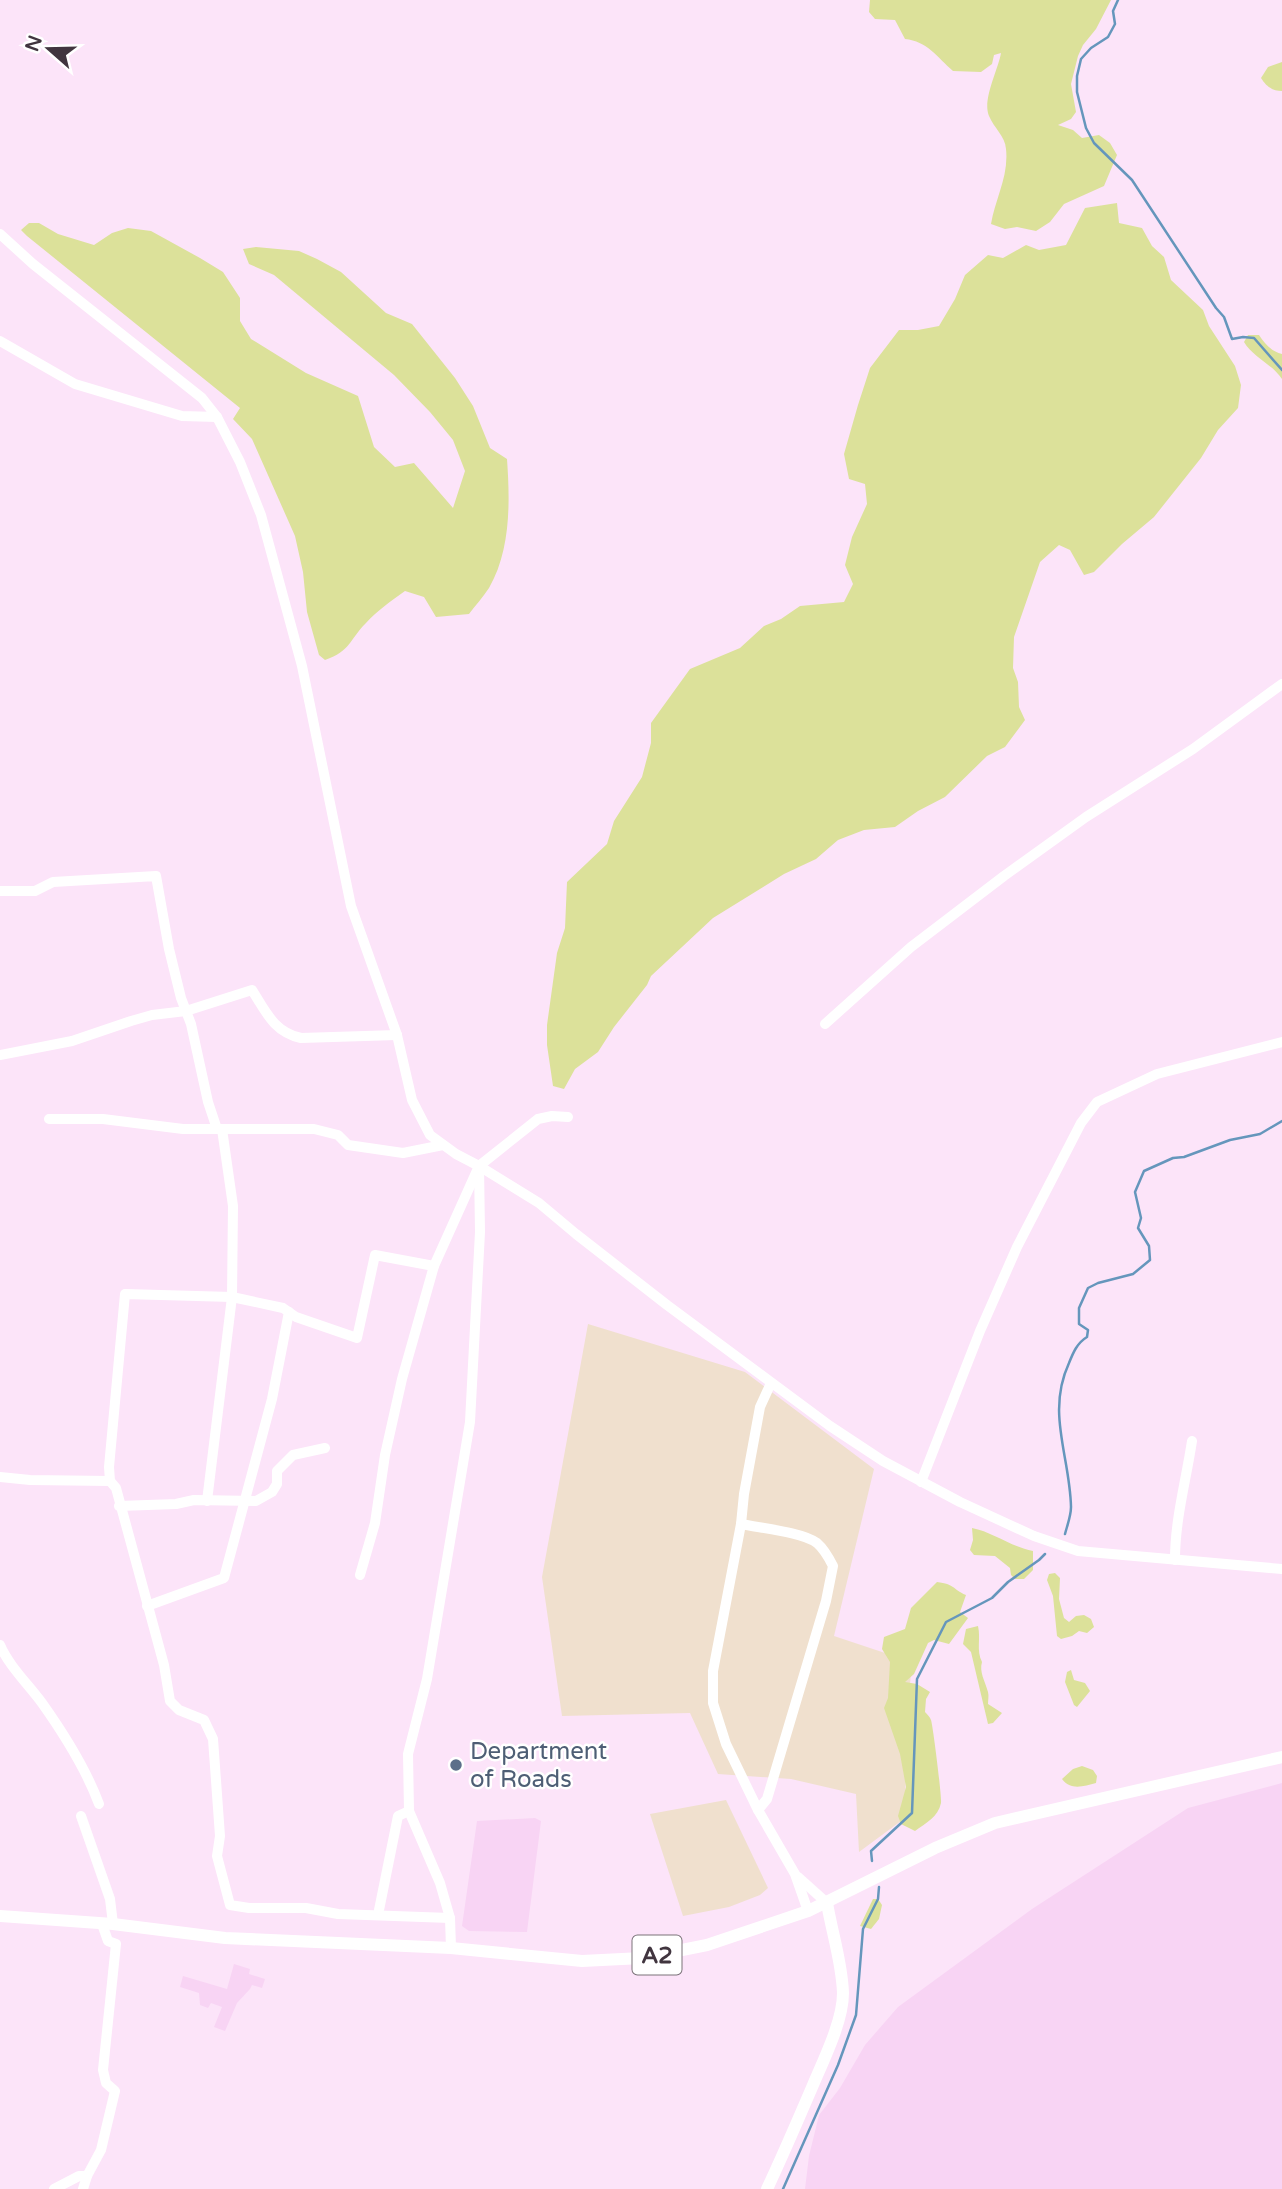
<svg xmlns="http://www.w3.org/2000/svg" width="1282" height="2189" font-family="'Varela Round',sans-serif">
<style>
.built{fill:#f8d4f4}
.industrial{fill:#f0e0ce}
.green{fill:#dce19a}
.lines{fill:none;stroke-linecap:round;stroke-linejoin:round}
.stream{stroke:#6596bc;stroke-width:2.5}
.minor{stroke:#fff;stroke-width:10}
.major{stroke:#fff;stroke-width:12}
.service-dot{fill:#5c6f8a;stroke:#fff;stroke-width:2.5}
.labels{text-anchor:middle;stroke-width:5;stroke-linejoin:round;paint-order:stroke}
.shield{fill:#fff;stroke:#7a7279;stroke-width:2}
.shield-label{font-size:23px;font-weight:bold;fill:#41353f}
.service-label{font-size:24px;fill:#4e5e75;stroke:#fff;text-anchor:start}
</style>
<rect width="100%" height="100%" fill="#fce4f9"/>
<g class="built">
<path d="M1282 1783V2189H805L809 2156 819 2115 840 2088 865 2045 898 2007 1032 1909 1188 1808Z"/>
<path d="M535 1818 541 1821 527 1932 469 1931 462 1926 477 1821Z"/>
<path d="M234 1964 250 1969 249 1974 265 1979 262 1988 252 1985 250 1989 237 2003 225 2031 214 2027 222 2007 211 2003 208 2008 200 2005 199 1993 180 1987 183 1976 227 1989Z"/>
</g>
<g class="industrial">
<path d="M588 1324 745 1372 874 1469 834 1636 912 1662 906 1728 905 1818 859 1852 856 1794 791 1779 718 1774 690 1713 562 1716 542 1577Z"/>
<path d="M726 1800 768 1888 760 1895 729 1907 683 1916 650 1814Z"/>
</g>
<g class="green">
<path d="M870 0H1111L1096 29 1083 45 1078 56 1071 84 1076 112 1071 119 1058 125 1073 130 1082 138 1099 135 1110 143 1117 155 1104 186 1064 204 1050 222 1036 231 1017 227 1005 229 991 224C995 199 1009 176 1006 149 1005 136 994 128 989 116 982 100 998 70 1001 53L994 55 992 64 981 72 953 71C937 57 927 41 905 39L895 20 875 19 869 12Z"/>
<path d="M1282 62V91C1272 91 1266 86 1261 78L1268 67Z"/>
<path d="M1117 203 1119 223 1142 228 1152 246 1164 257 1171 280 1203 310 1209 326 1235 366 1241 385 1238 408 1218 430 1201 458 1154 517 1122 544 1094 572 1084 575 1070 550 1059 545 1040 562 1014 637 1013 668 1018 682 1019 707 1025 720 1005 747 987 756 945 797 918 811 895 827 864 830 838 840 816 859 784 874 713 918 651 976 647 985 614 1027 598 1052 575 1069 564 1089 553 1086 547 1045V1025L557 953 565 928 567 882 607 844 614 821 642 777 651 743V723L690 669 740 648 764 626 781 619 800 606 844 602 853 584 845 565 852 537 867 504 865 484 849 479 844 454 858 405 870 368 899 330H918L939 326 955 299 965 275 988 255 1003 258 1026 245 1039 250 1066 245 1085 208Z"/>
<path d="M29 223H39L58 234 94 245 112 233 128 228 151 231 200 258 223 272 240 298V321L251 339 306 373 358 396 374 447 395 467 414 463 453 508 465 471 453 440 430 412 394 375 274 275 249 264 243 249 256 247 299 251 317 259 341 272 386 313 412 324 455 378 473 406 490 448 507 459C510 501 511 550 489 588 483 597 475 606 469 614L436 617 424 597 405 591C391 601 377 611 366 623 349 640 351 651 325 660L319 655 307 612 303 572 295 536 252 439 233 419 240 408 27 236 21 230Z"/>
<path d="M1248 335H1259C1265 344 1271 351 1282 354V379C1272 364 1253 357 1244 342Z"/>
<path d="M972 1528C993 1532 1011 1547 1033 1551V1570L1024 1579H1015L1011 1575 1010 1568 995 1556 974 1555 970 1550 973 1540Z"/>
<path d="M1055 1573 1060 1578 1059 1599 1064 1618 1069 1622 1076 1616 1084 1615 1091 1619 1094 1627 1087 1633 1079 1631 1072 1636 1061 1639 1057 1636 1053 1596 1047 1580 1049 1574Z"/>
<path d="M937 1582C955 1584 952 1589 966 1595L960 1612 968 1618 949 1644 934 1640 928 1643 914 1674 905 1682 917 1684 930 1692 926 1699 925 1712C927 1714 930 1717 931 1720 933 1726 942 1798 941 1803 938 1817 926 1823 915 1831L901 1824 898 1816 906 1787 900 1754 884 1708 888 1698 890 1662 882 1649 884 1637 905 1629 911 1608Z"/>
<path d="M978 1626C981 1639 976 1650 982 1662 979 1672 985 1681 988 1692 989 1696 988 1700 988 1704L1002 1713 993 1723 988 1724 971 1652 963 1644 966 1629Z"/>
<path d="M1071 1670 1074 1680 1085 1683 1090 1691 1077 1707 1074 1705 1065 1682 1067 1672Z"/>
<path d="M1082 1766 1093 1770 1097 1776 1096 1783C1084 1786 1071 1791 1062 1779L1073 1769Z"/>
<path d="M873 1899H878L882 1905 879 1919 871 1929 860 1926Z"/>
</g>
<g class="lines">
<g class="stream">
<path d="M1118 0 1113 11 1115 24 1108 37 1091 48 1081 59 1077 76V92L1086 128 1094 143 1132 180 1216 308 1224 317 1232 339 1243 337 1254 338 1282 370"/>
<path d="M1065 1534C1067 1526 1071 1516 1071 1507 1070 1456 1046 1413 1069 1363 1073 1353 1077 1343 1087 1337L1088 1330 1079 1324V1308L1088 1288 1098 1283 1133 1274 1150 1260 1149 1246 1138 1228 1141 1218 1135 1192 1144 1171 1173 1158 1184 1157 1230 1140 1260 1134 1282 1121"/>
<path d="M872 1861 871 1851 912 1813 917 1679 946 1622 992 1598 1008 1582 1039 1560 1045 1554"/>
<path d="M783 2189 838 2065 856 2015 863 1929 878 1899 879 1887"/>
</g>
<g class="minor">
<path d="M0 234 33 264 202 398 217 417 240 462 261 515 302 666 351 906 397 1035 412 1100 430 1135 456 1154 479 1166 480 1232 470 1422 427 1679 408 1754 409 1811 440 1883 450 1918 451 1948"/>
<path d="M0 341 75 384 182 416 217 417"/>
<path d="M0 891H35L53 882 156 876 169 949 181 998 191 1024 208 1102 217 1129"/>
<path d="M825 1024 911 947 1004 876 1086 817 1193 749 1282 684"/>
<path d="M0 1055 72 1041 131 1021 152 1015 186 1011 252 990C266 1012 274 1032 301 1038L397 1035"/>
<path d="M49 1119H103L183 1129H314L338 1135 348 1145 403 1153 443 1145"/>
<path d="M479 1166 539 1203 576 1234 667 1305 830 1426 883 1461 960 1502 1034 1536 1078 1551 1282 1569"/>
<path d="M434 1266 375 1255 357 1338 296 1317 283 1308 232 1297 125 1294 109 1467 110 1481 116 1488 164 1665 170 1701 179 1710 204 1720 213 1739 220 1836 217 1856 230 1905 249 1908H306L338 1914 450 1918"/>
<path d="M771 1383 760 1407 744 1494 741 1524 713 1671V1703L726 1744 758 1810 795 1874 808 1911"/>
<path d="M0 1477 30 1480 110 1481"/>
<path d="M921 1482 980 1331 1017 1247 1081 1123 1097 1102 1157 1074 1282 1042"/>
<path d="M207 1501 232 1297 233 1206 222 1129"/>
<path d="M119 1506 176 1504 194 1500 256 1501 272 1492 277 1484V1471L293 1455 325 1448"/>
<path d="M741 1524C759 1528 803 1532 817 1543 824 1549 829 1558 833 1566L826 1601 767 1799 758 1810"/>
<path d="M1175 1560C1175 1519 1186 1481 1192 1441"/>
<path d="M360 1575 375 1523 385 1455 402 1379 434 1266 479 1166 538 1119 552 1116 568 1117"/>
<path d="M147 1606 224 1578 272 1399 289 1312"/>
<path d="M0 1645C9 1666 28 1684 42 1703 64 1734 86 1769 99 1804"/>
<path d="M81 1816 110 1899 113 1924"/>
<path d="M798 1877 827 1903"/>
<path d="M378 1915 398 1816 409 1811"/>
<path d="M54 2189 79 2176H87"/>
<path d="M83 2189 87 2176 101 2150 115 2091 106 2083 103 2070 116 1944 108 1941 102 1924"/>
</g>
<g class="major">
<path d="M0 1916 113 1924 225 1938 451 1948 582 1961 642 1958 707 1945 808 1911 935 1848 995 1823 1282 1757"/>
<path d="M767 2189C783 2155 798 2120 813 2085 824 2059 843 2021 843 1993 842 1962 832 1933 827 1903"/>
</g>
</g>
<circle class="service-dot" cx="456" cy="1765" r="7"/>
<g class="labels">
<rect class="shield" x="632.5" y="1935.5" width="49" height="39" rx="5"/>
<g class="shield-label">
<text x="657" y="1963">A2</text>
</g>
<g class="service-label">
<text x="470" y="1759">Department<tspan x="470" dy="28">of Roads</tspan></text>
</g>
</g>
<g transform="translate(49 49) rotate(290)" stroke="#ffffff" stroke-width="5" paint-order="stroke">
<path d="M0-5L12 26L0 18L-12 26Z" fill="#41353f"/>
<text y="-10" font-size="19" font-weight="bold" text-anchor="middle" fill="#41353f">N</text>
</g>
</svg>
